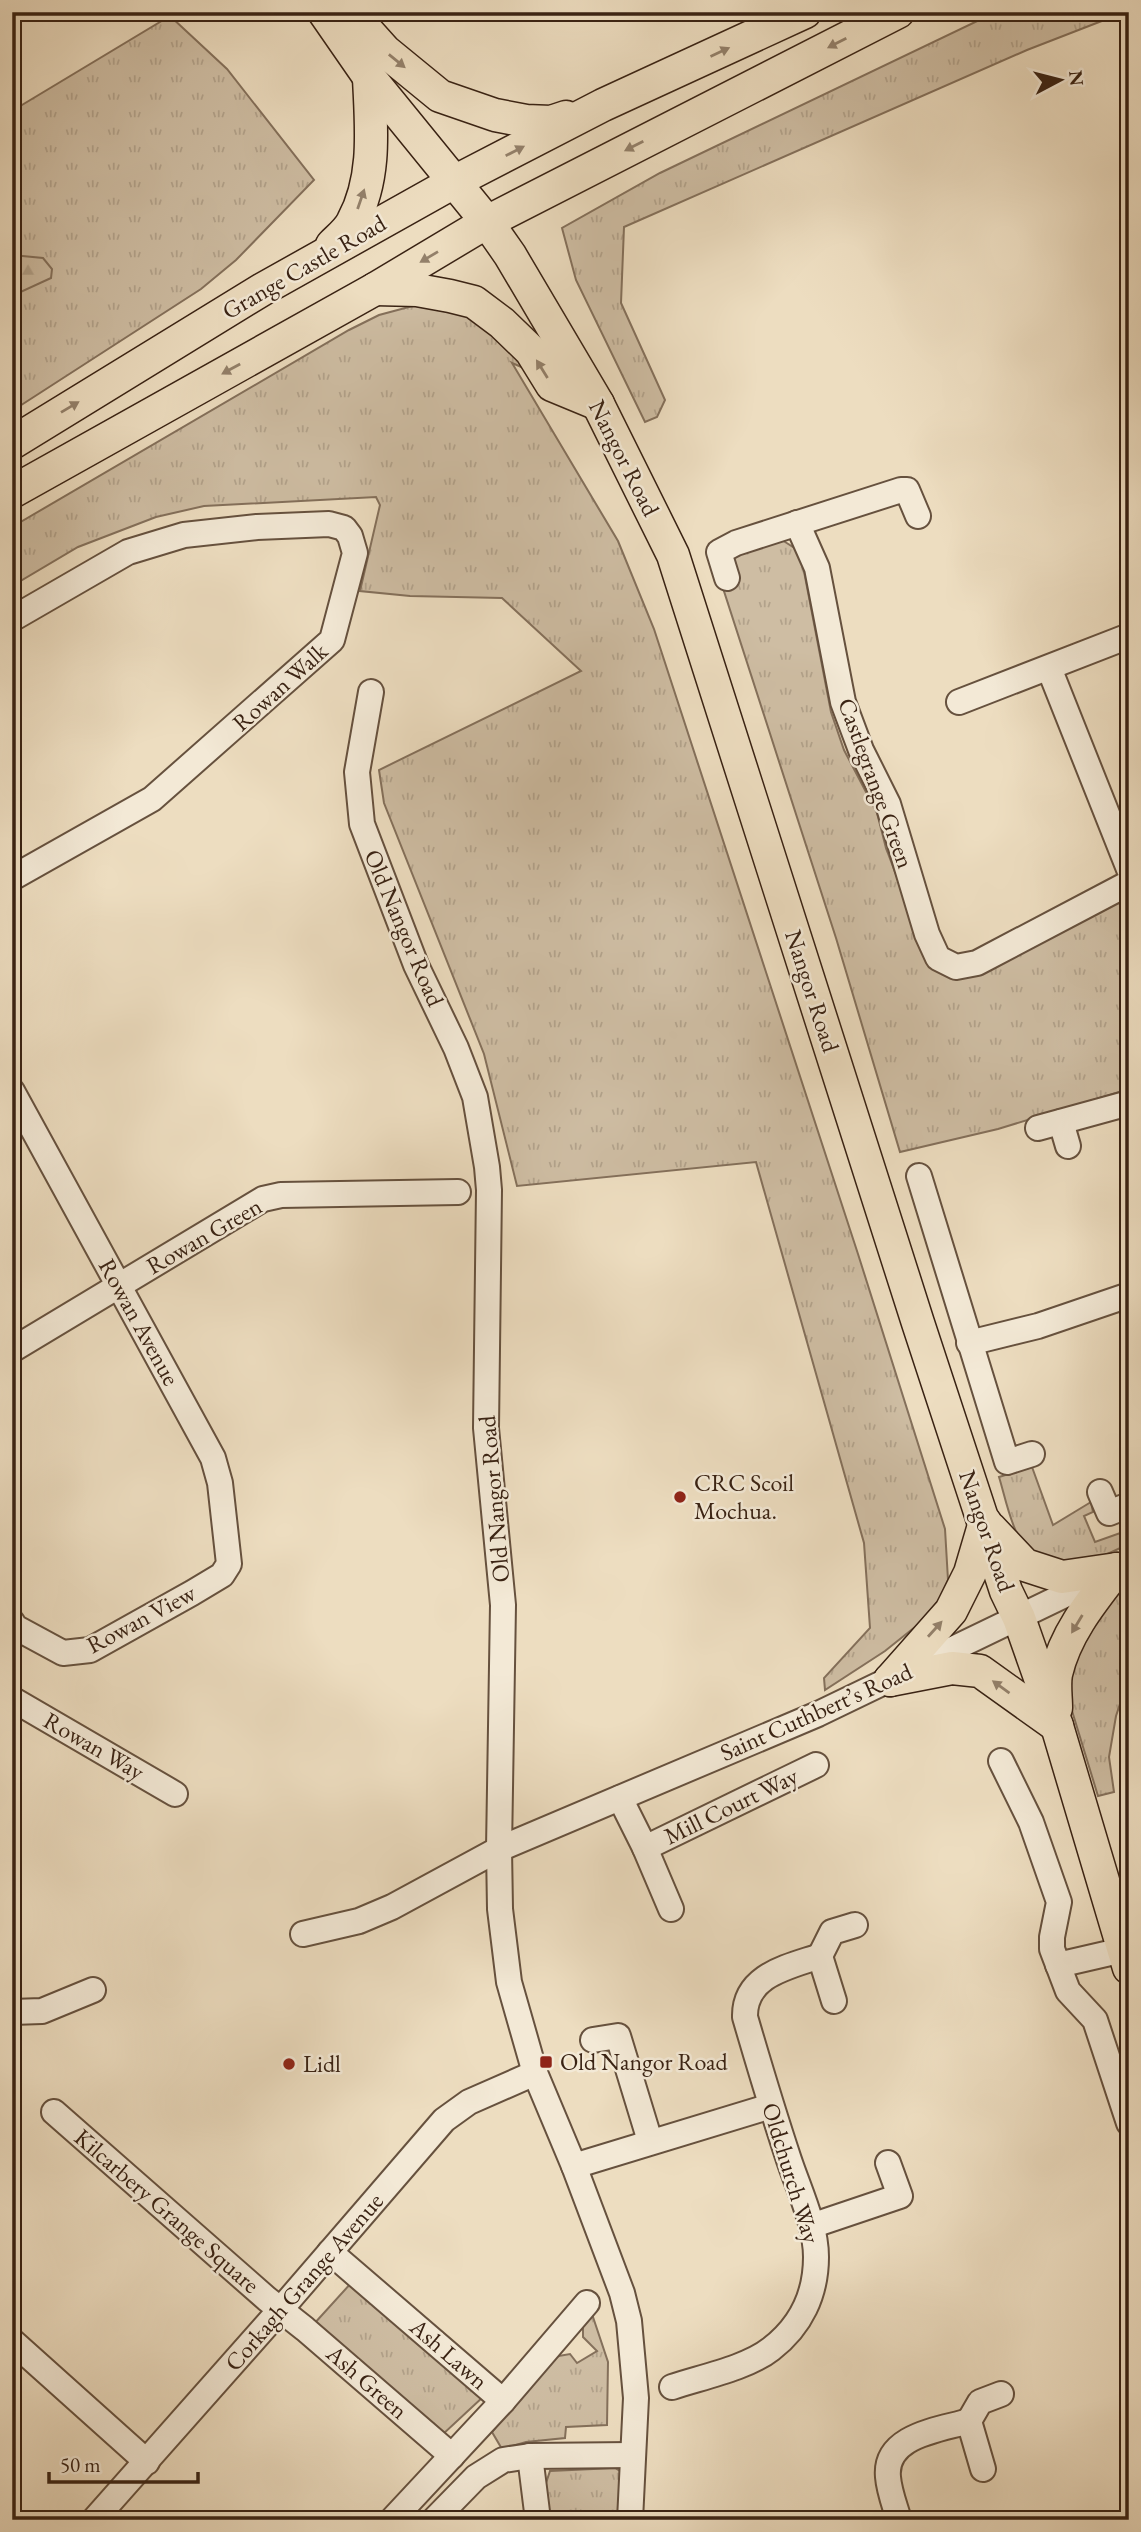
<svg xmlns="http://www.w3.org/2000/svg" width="1141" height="2532" font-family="'EB Garamond',serif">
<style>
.grass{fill:url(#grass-tufts);stroke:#84705b;stroke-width:2}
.forest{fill:url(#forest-firs);stroke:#84705b;stroke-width:2}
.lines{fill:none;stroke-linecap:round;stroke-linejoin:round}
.minor-casing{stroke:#66513e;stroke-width:28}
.major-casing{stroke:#392213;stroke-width:35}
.minor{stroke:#f3e9d6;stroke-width:24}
.major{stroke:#edddc0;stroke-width:32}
.oneway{fill:#93806a}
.poi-dot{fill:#8f2418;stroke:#f3e9d6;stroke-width:2.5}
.labels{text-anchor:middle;stroke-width:5;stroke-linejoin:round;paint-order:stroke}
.street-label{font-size:24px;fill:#392213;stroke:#f3e9d6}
.poi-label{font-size:24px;fill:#392213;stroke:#f3e9d6;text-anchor:start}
</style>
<defs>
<pattern id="grass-tufts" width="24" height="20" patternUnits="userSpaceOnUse" patternTransform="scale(1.75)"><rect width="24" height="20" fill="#cebda3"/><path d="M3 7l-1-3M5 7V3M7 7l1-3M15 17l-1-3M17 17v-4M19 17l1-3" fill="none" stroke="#b2a28b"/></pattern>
<pattern id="forest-firs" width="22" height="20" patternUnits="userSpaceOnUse" patternTransform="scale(1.75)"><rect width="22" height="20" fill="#cebda3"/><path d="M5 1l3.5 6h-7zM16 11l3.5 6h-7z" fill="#b2a28b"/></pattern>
</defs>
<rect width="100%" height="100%" fill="#edddc0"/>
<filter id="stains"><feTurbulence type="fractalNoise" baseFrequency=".00286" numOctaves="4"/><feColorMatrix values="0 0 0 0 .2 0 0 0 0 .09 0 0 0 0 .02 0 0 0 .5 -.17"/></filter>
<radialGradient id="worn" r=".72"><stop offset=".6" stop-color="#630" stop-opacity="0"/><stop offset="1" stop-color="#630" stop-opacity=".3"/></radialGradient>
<g class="grass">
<path d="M996 12H1125L1027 50 624 227 621 303 665 400 657 417 645 422 576 280 562 228 660 173Z"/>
<path d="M170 16 227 69 314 180 236 260 201 289 12 411V111Z"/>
<path d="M420 304 448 308 483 323 533 372 512 363 618 541 654 629 858 1254 945 1529 948 1580 939 1600 920 1623 885 1651 825 1690 824 1678 870 1628 864 1543 756 1162 517 1186 484 1054 384 803 379 770 581 671 502 598 410 596 360 591 380 505 376 497 204 506 156 517 78 547 12 586V527L349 330 379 315Z"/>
<path d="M782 540 796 549 802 561 831 712 844 750 877 813 886 848 919 936 949 971 1114 902 1123 901 1129 904V1089L998 1129 900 1152 836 938 722 585C727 576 730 567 734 558 738 549 772 543 782 540Z"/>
<path d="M1032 1467 1053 1525 1091 1502 1093 1512 1084 1516 1095 1542 1126 1531 1129 1516V1544L1077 1568C1064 1564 1047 1561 1035 1555 1013 1543 1006 1499 999 1477Z"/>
<path d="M1129 1585V1677L1116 1716 1109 1757 1114 1792 1098 1796 1069 1701 1066 1670 1113 1594Z"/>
<path d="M352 2282 484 2396 441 2436 313 2325Z"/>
<path d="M592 2314 608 2362 607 2425 566 2427 565 2438 526 2442 502 2449 492 2432 553 2357 570 2354 577 2363 597 2351 583 2337V2320Z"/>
<path d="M615 2468 620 2471 623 2520H550L545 2486 550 2471Z"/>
</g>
<path class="forest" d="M12 255 43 258 52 269 51 278 12 296Z"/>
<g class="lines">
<g class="minor-casing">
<g id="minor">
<path d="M797 523 817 568 843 702 861 750 888 804 927 934 938 958 956 967 977 963 1129 883"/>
<path d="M727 578 719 552 736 543 901 490H907L918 516"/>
<path d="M12 619 128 552 184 535 257 527 329 524 344 528 350 536 355 553 332 640 152 799 12 878"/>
<path d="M1049 668 1129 869"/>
<path d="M371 692 357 772 362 824 416 965 456 1048 475 1097 487 1167 489 1190 486 1428 503 1605 499 1849 500 1909 509 1982 535 2073 574 2166 622 2293 629 2321 636 2398 630 2520"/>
<path d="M959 702 1129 636"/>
<path d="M12 1091 213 1458 220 1483 229 1564 222 1575 192 1593 90 1650 63 1653 15 1627 12 1622"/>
<path d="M1061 1122 1068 1146"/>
<path d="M1038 1128 1129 1103"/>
<path d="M919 1176 1007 1462 1032 1454"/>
<path d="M969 1343 1038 1326 1129 1295"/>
<path d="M12 1350 263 1199 281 1195 458 1192"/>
<path d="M1100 1492 1109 1513 1129 1505"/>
<path d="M12 1699 175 1794"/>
<path d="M1001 1761 1031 1822 1059 1902 1052 1937V1949L1068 1991 1095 2020 1129 2123"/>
<path d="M620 1798 645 1848 816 1765"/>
<path d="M645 1848 671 1909"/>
<path d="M303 1934 359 1921 392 1907 499 1849 818 1714 1100 1578"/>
<path d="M1058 1965 1123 1950"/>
<path d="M834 2001 820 1956 832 1932 855 1925"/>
<path d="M12 2012 42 2011 93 1990"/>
<path d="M593 2040 618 2036 650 2141"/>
<path d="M54 2112 267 2299 305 2329 452 2456"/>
<path d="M574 2166 771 2106"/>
<path d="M811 2226 900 2196 888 2163"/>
<path d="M330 2252 503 2401 587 2303"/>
<path d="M12 2341 147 2462"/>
<path d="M672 2387C702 2377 747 2368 771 2349 801 2326 816 2294 816 2257 816 2225 799 2190 789 2160 773 2112 759 2065 745 2017 744 1975 788 1967 820 1956"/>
<path d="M530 2456 538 2520"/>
<path d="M983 2469 969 2421 980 2402 1001 2394"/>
<path d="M94 2520 281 2309 444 2120 469 2102 535 2073"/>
<path d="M392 2520 503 2401"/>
<path d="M434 2520 476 2477 503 2460 530 2456 632 2455"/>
<path d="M899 2520C895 2506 889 2491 888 2477 884 2435 940 2430 969 2421"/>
</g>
</g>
<g class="major-casing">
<g id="major">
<path d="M324 12 369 77 487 222 510 255 598 404 673 555 918 1323 1006 1591 1019 1618 1057 1726 1129 1968"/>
<path d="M350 12 385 51 440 96 495 115 526 121 551 122 566 117"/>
<path d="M332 245C339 238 349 230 353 221 377 177 371 125 369 77"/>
<path d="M375 289 417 290 450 296 474 302 502 323 531 351 552 385 598 404"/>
<path d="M12 443 263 289 454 182 603 105 805 12"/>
<path d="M12 492 375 289 487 222 898 12"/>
<path d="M990 1528 1025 1565 1062 1577 1117 1569"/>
<path d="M890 1680 951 1611 970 1573 985 1522"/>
<path d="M890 1680 952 1668 980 1671 1057 1726"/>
<path d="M1056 1708C1056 1697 1054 1685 1056 1674 1065 1634 1092 1601 1117 1569"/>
</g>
</g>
<use href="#minor" class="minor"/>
<use href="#major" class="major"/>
</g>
<defs><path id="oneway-solid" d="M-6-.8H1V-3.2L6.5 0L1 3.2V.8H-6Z" transform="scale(1.75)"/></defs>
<g class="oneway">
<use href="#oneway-solid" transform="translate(837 43) rotate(153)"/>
<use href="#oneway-solid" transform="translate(720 52) rotate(-25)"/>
<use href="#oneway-solid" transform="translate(397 61) rotate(39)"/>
<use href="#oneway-solid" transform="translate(634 146) rotate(153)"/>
<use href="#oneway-solid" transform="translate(515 151) rotate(-27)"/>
<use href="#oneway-solid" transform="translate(361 199) rotate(-71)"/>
<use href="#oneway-solid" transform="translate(429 257) rotate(149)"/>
<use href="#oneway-solid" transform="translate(231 369) rotate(151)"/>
<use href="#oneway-solid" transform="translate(542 369) rotate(-122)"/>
<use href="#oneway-solid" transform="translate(70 407) rotate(-31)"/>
<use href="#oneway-solid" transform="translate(1077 1624) rotate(121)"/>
<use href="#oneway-solid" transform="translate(935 1629) rotate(-48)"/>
<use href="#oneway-solid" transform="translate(1001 1687) rotate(-144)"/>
</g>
<g class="poi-dot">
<circle cx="680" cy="1497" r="7"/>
<rect x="539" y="2055" width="14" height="14" rx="3.5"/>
<circle cx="289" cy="2064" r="7"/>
</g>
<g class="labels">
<g class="street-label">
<text transform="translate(304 267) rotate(-30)" y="8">Grange Castle Road</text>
<text transform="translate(624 458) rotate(63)" y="8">Nangor Road</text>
<text transform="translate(280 687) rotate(-42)" y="8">Rowan Walk</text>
<text transform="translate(876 783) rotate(70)" y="8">Castlegrange Green</text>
<text transform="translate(404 928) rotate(67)" y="8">Old Nangor Road</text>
<text transform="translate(812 991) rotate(72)" y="8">Nangor Road</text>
<text transform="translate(204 1236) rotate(-30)" y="8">Rowan Green</text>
<text transform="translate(139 1322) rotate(61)" y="8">Rowan Avenue</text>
<text transform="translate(494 1499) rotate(-95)" y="8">Old Nangor Road</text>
<text transform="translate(987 1531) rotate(71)" y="8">Nangor Road</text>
<text transform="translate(141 1619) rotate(-28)" y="8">Rowan View</text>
<text transform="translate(816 1712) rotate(-24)" y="8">Saint Cuthbert’s Road</text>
<text transform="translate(94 1746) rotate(30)" y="8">Rowan Way</text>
<text transform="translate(731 1806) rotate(-26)" y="8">Mill Court Way</text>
<text transform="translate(791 2173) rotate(73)" y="8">Oldchurch Way</text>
<text transform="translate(167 2211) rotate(41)" y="8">Kilcarbery Grange Square</text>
<text transform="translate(304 2282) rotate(-49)" y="8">Corkagh Grange Avenue</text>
<text transform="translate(449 2354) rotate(41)" y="8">Ash Lawn</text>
<text transform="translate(367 2382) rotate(41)" y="8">Ash Green</text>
</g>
<g class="poi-label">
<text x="694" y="1491">CRC Scoil<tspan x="694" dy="28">Mochua.</tspan></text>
<text x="560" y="2070">Old Nangor Road</text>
<text x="303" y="2072">Lidl</text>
</g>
</g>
<rect width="1141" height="2532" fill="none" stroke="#edddc0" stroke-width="42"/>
<rect x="14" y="14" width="1113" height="2504" fill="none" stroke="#392213" stroke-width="3.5"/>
<rect x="21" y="21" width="1099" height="2490" fill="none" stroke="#392213" stroke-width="2"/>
<g transform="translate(1060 80) rotate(83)" stroke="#f3e9d6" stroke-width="5" paint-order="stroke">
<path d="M0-5L12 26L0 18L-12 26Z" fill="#392213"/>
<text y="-10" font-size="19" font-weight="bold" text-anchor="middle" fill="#392213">N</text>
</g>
<path d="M49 2472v10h149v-10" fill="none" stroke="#392213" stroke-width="3.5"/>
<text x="60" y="2472" font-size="21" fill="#392213" stroke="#f3e9d6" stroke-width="5" paint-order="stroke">50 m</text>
<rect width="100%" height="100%" filter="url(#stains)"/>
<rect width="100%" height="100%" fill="url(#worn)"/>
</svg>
